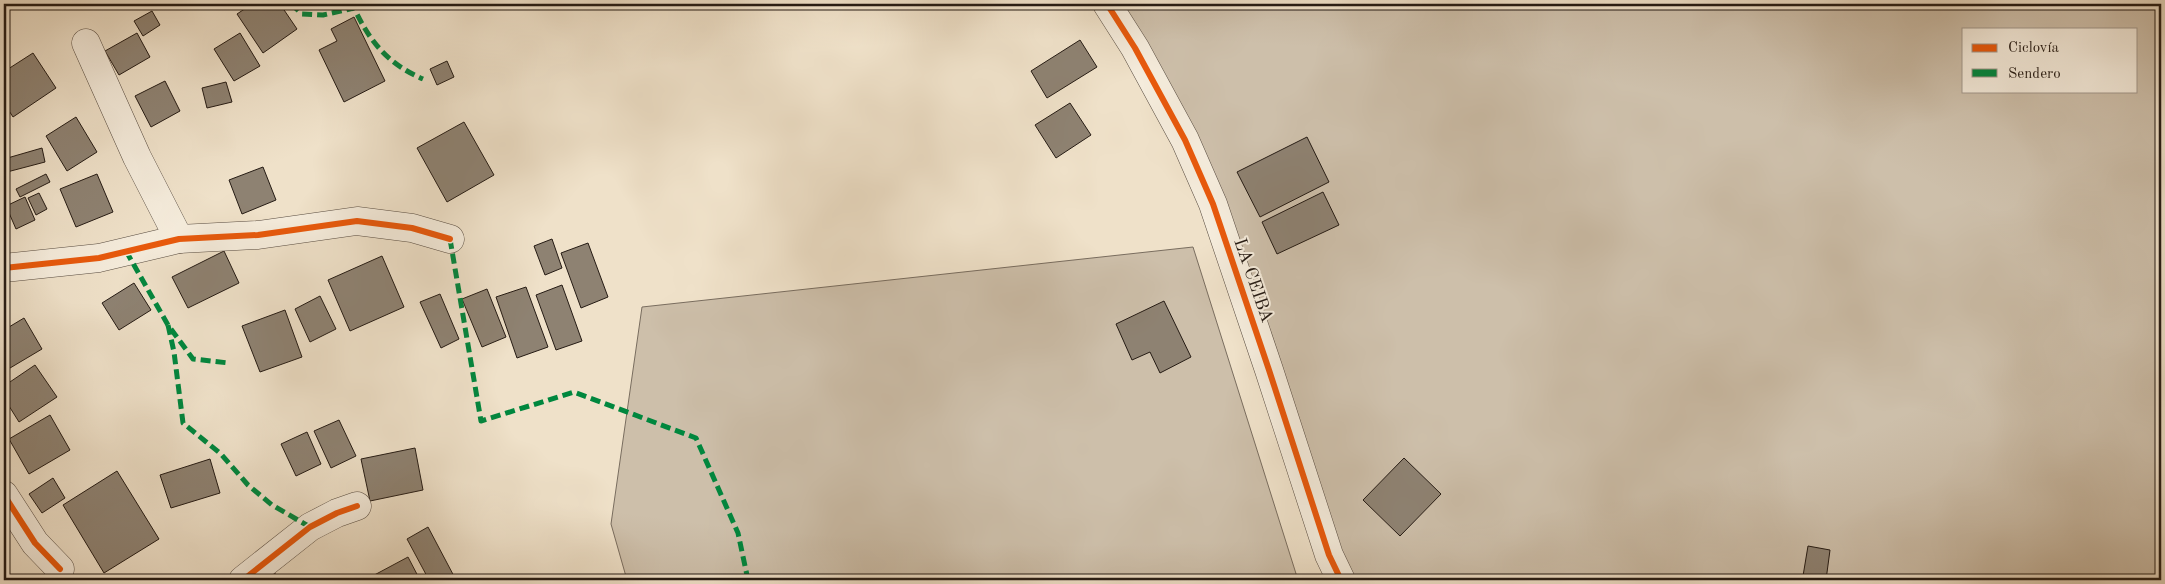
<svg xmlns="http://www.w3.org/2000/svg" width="2165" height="584" font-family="'Old Standard TT',serif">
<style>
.green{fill:#cdbfaa;stroke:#796d5f;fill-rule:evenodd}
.building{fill:#8e8272;stroke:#251b14}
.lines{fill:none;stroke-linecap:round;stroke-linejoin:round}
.minor-casing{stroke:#584c41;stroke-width:29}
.minor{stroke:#f5ecdc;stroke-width:28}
.quiet{stroke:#00873e;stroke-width:5;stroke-dasharray:10 5;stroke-linecap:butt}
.cycleway-casing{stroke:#f5ecdc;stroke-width:9}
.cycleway{stroke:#e8590c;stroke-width:6}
.labels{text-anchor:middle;stroke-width:4;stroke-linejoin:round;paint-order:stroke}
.street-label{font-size:18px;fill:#251b14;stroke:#f5ecdc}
</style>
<rect width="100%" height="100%" fill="#efe1c9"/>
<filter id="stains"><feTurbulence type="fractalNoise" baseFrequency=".004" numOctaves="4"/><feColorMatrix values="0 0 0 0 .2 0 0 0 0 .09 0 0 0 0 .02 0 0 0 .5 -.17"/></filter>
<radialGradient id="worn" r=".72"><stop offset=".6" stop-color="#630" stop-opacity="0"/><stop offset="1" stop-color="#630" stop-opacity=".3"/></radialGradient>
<g class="green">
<path d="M1109 4H2161V580H1328L1213 200ZM1964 29H2136V91H1964Z"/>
<path d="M1193 247 1298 580H627L611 524 642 307Z"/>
</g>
<g class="building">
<path d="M252 4H280L297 29 263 53 237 14Z"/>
<path d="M152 11 160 25 143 36 134 21Z"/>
<path d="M354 17 385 81 344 102 319 50 337 41 331 29Z"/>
<path d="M137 33 150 57 119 75 105 51Z"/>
<path d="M240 33 260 66 234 81 214 49Z"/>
<path d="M1080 40 1097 67 1047 98 1031 71Z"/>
<path d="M33 53 56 88 13 117 4 103V69L5 71Z"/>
<path d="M447 61 454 77 437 85 430 69Z"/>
<path d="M165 81 180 111 151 127 135 96Z"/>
<path d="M226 82 232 102 207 108 202 88Z"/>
<path d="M1070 103 1091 135 1056 158 1035 125Z"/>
<path d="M76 117 97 152 67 171 46 136Z"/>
<path d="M464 122 494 175 447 202 417 148Z"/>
<path d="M1307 137 1329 182 1260 217 1237 172Z"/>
<path d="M42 148 45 162 7 172 4 159Z"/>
<path d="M263 167 276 200 242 214 229 180Z"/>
<path d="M46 174 50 182 20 197 16 189Z"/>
<path d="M97 174 113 212 76 227 60 189Z"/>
<path d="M1323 192 1339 225 1277 254 1262 222Z"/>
<path d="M39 193 47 209 36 215 28 198Z"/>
<path d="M25 197 35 220 16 229 6 206Z"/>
<path d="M552 239 562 268 545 275 534 246Z"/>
<path d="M588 243 608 297 581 308 561 253Z"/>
<path d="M224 251 239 283 188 308 172 277Z"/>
<path d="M382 256 404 307 350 331 328 280Z"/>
<path d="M134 283 151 310 119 330 102 303Z"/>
<path d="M562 285 582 341 556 350 536 295Z"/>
<path d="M526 287 548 347 517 358 496 297Z"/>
<path d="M487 289 506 337 482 347 462 299Z"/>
<path d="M440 294 459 339 441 348 420 302Z"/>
<path d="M320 296 336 329 310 342 295 309Z"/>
<path d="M1164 301 1191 357 1160 373 1150 352 1132 360 1116 324Z"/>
<path d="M285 310 302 357 260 372 242 326Z"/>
<path d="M24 318 42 349 5 371 4 330Z"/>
<path d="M35 365 57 397 19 422 4 398V386Z"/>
<path d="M50 415 70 450 29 474 9 439Z"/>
<path d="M339 420 356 456 331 468 314 431Z"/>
<path d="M307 432 321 464 296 476 281 444Z"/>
<path d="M415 448 423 490 370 501 361 459Z"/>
<path d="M1404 458 1441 494 1400 536 1363 500Z"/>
<path d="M210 459 220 493 171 508 160 475Z"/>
<path d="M117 471 159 539 104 573 63 505Z"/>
<path d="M53 478 65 498 42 513 29 494Z"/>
<path d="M428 527 456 580H429L407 539Z"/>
<path d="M1808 546 1830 550 1826 580 1803 576Z"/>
<path d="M408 557 420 580H365Z"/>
<path d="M270 569 282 580H259Z"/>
</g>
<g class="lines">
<g class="minor-casing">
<g id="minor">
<path d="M1107 4 1135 48 1185 140 1213 204 1269 370 1329 555 1341 580"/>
<path d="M86 43 137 157 179 239"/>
<path d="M4 268 99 258 179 239 258 235 357 221 412 228 450 239"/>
<path d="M4 495 35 543 60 569"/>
<path d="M243 580 310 527 337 513 357 506"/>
</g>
</g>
<use href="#minor" class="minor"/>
<g class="quiet">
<path d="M291 4 302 14 323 15 354 8C370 42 388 64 423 79"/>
<path d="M450 239 481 421 574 392 696 438 738 533 748 580"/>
<path d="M126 251 168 325 193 359 229 363"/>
<path d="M168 325 174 352 183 423 221 454 248 485 272 505 310 527"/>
</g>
<g class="cycleway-casing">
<g id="cycleway">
<path d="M1107 4 1135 48 1185 140 1213 204 1269 370 1329 555 1341 580"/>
<path d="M4 268 99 258 179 239 258 235 357 221 412 228 450 239"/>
<path d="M4 495 35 543 60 569"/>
<path d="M243 580 310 527 337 513 357 506"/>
</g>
</g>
<use href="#cycleway" class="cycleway"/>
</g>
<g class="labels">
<g class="street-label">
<text transform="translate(1254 280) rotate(71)" y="6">LA CEIBA</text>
</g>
</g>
<rect width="2165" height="584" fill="none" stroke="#efe1c9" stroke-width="20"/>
<rect x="5" y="5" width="2155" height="574" fill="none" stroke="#251b14" stroke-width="2.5"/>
<rect x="10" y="10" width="2145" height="564" fill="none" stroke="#251b14"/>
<rect x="1962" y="28" width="175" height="65" fill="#f5ecdc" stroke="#a2988c"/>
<rect x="1972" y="44" width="25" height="8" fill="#e8590c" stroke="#a2988c"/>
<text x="2008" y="52" font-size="15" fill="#251b14">Ciclovía</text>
<rect x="1972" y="69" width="25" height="8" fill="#00873e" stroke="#a2988c"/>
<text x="2008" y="78" font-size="15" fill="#251b14">Sendero</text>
<rect width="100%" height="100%" filter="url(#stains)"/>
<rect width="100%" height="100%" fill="url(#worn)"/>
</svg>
